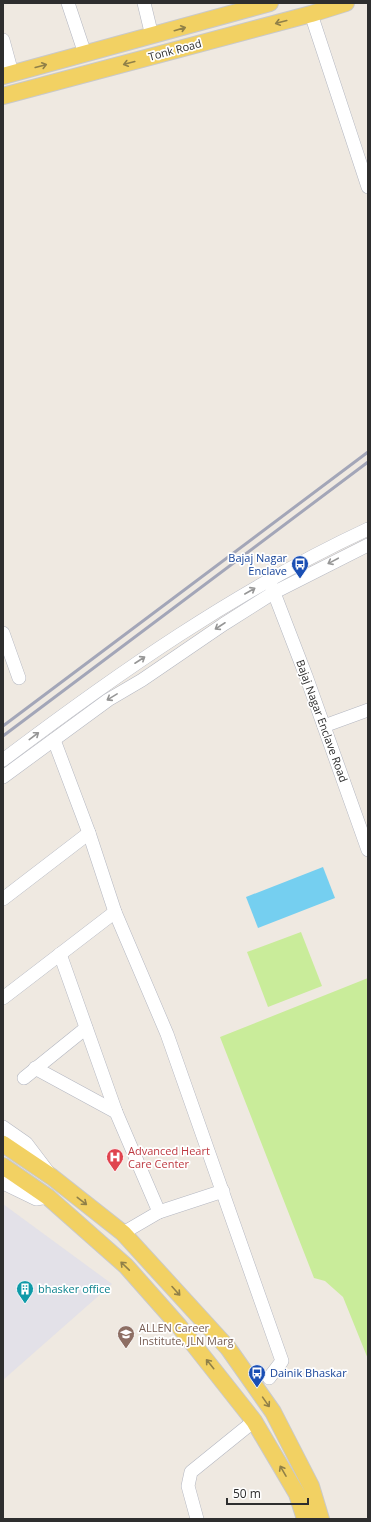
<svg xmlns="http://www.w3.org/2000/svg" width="371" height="1522" font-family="'Open Sans',sans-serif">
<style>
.industrial{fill:#e3e1e8}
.pitch{fill:#c9ec9a}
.water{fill:#75cff0}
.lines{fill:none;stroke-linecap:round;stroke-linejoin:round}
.minor-casing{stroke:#b4b7c1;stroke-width:14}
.major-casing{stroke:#c9c9c9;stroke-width:18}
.minor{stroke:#fff;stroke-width:13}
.major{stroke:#f2d163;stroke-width:16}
.rail{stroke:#a3a6b8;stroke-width:3}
.oneway{stroke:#908048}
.oneway2{stroke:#969696}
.labels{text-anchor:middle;stroke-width:3.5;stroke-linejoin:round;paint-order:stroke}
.street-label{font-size:11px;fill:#2e2e2e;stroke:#fff}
.transit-label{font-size:11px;fill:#164399;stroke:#fff;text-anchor:end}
.health-label{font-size:11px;fill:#be3a42;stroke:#fff;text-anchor:start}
.culture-label{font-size:11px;fill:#0d838f;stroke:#fff;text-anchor:start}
.education-label{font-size:11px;fill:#785e54;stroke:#fff;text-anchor:start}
</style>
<rect width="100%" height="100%" fill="#efe9e1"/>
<path class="industrial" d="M3 1204 112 1284 3 1380Z"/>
<g class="pitch">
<path d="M301 932 322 986 268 1007 247 952Z"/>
<path d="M368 978V1359L343 1297 325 1281 314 1278 220 1037Z"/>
</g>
<path class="water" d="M323 867 335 898 258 928 246 897Z"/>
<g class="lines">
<g class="minor-casing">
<g id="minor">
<path d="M68 3 85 54"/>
<path d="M144 3 152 36"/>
<path d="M311 14 368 187"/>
<path d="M3 40 12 73"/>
<path d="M271 585 306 676 368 850"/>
<path d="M3 633 19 678"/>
<path d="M324 726 368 710"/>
<path d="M54 740 89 833 115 912 167 1034 282 1361 269 1378"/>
<path d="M3 760C118 673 237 590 368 529"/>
<path d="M3 777 108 700 142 680 224 624 273 593 368 545"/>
<path d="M3 899 89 833"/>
<path d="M60 954 116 1112 159 1212 223 1191"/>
<path d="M3 998 115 912"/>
<path d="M35 1068 116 1112"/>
<path d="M24 1078 86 1028"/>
<path d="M3 1127 26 1143 48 1172"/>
<path d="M3 1183 36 1199 48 1197"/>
<path d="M123 1233 159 1212"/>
<path d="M197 1519 188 1486 191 1472 254 1421"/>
</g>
</g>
<g class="major-casing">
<g id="major">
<path d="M3 76 270 3"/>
<path d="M3 96 311 14 346 3"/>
<path d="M3 1144 52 1177 123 1233 228 1348 273 1412 311 1486 321 1519"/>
<path d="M3 1166 48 1197 126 1266 179 1326 254 1421 297 1494 305 1519"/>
</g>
</g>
<use href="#minor" class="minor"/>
<use href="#major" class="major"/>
<g class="rail">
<path d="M3 726 368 452"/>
<path d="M3 736 368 462"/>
</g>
</g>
<defs><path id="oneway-shaft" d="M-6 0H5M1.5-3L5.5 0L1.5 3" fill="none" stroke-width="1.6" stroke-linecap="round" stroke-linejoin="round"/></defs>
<g class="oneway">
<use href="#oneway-shaft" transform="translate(281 22) rotate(165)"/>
<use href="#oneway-shaft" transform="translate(180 29) rotate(-16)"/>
<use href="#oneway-shaft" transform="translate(129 63) rotate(165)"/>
<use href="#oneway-shaft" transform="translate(41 66) rotate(-15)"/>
<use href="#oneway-shaft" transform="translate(82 1201) rotate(38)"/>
<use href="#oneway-shaft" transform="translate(125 1266) rotate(-136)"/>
<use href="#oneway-shaft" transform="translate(176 1291) rotate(48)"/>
<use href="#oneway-shaft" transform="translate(210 1364) rotate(-129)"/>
<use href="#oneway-shaft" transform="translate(266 1402) rotate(55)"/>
<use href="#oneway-shaft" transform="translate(283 1471) rotate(-120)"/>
</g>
<g class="oneway2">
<use href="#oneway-shaft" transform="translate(333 561) rotate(152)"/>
<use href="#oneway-shaft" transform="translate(250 591) rotate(-30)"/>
<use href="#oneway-shaft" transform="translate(220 626) rotate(147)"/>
<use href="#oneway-shaft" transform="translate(140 660) rotate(-33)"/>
<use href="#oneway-shaft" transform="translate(112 697) rotate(149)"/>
<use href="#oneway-shaft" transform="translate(34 736) rotate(-37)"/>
</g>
<defs>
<g id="bus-pin" transform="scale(0.9)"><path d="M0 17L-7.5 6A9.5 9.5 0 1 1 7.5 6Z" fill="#1a4fb4" stroke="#fff"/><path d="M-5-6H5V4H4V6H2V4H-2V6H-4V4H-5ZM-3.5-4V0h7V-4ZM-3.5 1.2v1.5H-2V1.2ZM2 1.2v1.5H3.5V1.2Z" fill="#fff"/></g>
<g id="hospital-pin" transform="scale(0.9)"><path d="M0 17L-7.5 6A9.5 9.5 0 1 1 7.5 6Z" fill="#e0444e" stroke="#fff"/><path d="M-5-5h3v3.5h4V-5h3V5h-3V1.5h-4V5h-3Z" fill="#fff"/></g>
<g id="building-pin" transform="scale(0.9)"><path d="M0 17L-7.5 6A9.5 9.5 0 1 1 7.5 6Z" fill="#0f9aa8" stroke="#fff"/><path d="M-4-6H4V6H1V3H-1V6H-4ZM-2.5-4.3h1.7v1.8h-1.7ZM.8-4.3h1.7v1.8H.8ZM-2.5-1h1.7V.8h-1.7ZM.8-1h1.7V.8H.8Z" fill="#fff"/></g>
<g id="school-pin" transform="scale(0.9)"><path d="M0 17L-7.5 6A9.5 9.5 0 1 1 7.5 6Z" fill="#8d6e63" stroke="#fff"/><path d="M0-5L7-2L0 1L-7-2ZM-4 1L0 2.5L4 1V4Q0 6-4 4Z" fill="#fff"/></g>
</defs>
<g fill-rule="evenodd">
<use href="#bus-pin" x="300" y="564"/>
<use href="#hospital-pin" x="115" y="1157"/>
<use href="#building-pin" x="25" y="1289"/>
<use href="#school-pin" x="126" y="1334"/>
<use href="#bus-pin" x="257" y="1373"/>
</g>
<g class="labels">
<g class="street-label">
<text transform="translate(175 50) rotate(-15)" y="4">Tonk Road</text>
<text transform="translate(322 721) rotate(70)" y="4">Bajaj Nagar Enclave Road</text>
</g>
<g class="transit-label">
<text x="287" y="562">Bajaj Nagar<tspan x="287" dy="13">Enclave</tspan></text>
<text x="270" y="1377" text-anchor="start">Dainik Bhaskar</text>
</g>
<g class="health-label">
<text x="128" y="1155">Advanced Heart<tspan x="128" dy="13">Care Center</tspan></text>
</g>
<g class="culture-label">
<text x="38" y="1293">bhasker office</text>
</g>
<g class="education-label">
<text x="139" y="1332">ALLEN Career<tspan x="139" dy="13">Institute, JLN Marg</tspan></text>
</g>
</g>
<rect width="371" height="1522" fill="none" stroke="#2e2e2e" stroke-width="8"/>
<path d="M227 1498v6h81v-6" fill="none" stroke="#2e2e2e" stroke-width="2"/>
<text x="233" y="1498" font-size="12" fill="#2e2e2e" stroke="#ffffff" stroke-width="3" paint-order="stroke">50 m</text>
</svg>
